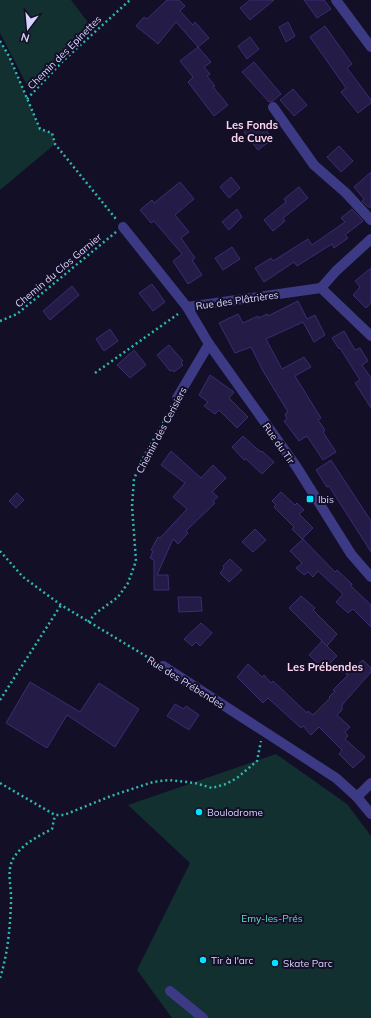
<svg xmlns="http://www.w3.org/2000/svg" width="371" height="1018" font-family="Mulish,sans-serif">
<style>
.green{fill:#12302f}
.building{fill:#241b47;stroke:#3b2d73}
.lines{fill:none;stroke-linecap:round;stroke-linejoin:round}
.path{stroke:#2fb8b0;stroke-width:2.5;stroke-dasharray:2 3;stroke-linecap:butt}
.minor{stroke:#3d3a85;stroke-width:10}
.poi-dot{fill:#00e5ff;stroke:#130f26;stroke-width:1.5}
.labels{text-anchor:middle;stroke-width:4;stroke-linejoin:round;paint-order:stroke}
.street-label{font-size:10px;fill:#d9d4ff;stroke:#130f26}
.poi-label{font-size:10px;fill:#d9d4ff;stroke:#130f26;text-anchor:start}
.park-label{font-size:10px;fill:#5fe0c0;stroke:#130f26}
.neighbourhood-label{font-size:11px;font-weight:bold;fill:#ffd6f0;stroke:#130f26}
</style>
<rect width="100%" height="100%" fill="#130f26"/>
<g class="green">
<path d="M0 0H71L93 29 29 89 0 33Z"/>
<path d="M0 41 9 56 40 129 52 133 55 144 0 190Z"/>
<path d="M276 754 347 804 371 836V1018H172L137 970 190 863 128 805Z"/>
</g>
<g class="building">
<path d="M167 0H179L185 6 180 11 193 25 195 22 209 38 198 47 176 22 158 44 136 26 144 17 147 19Z"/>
<path d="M250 0H274L250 20 240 8Z"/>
<path d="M304 0H324L331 9 317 18Z"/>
<path d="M288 22 295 36 286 42 279 27Z"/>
<path d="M325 26 352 64 347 68 371 100V103L358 113 341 92 346 88 310 37Z"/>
<path d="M250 37 259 49 247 59 238 46Z"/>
<path d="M198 47 211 62 204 67 210 74 207 76 215 86 213 87 228 105 214 116 188 82 193 77 180 61Z"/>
<path d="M254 62 281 94 273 101 269 102 242 72Z"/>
<path d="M293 89 307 105 294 116 280 100Z"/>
<path d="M258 121 269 134 266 136 270 141 258 150 244 132Z"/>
<path d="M339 146 353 161 341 172 327 157Z"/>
<path d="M371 172V207H368L362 201 364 199 354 187Z"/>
<path d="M231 177 240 188 229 198 220 187Z"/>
<path d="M180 182 194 199 175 215 189 232 181 238 195 258 192 260 202 275 188 284 173 261 182 254 154 221 151 223 140 210 152 200 154 203Z"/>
<path d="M299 187 308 198 283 218 285 221 273 231 264 220 286 202 284 199Z"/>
<path d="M237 209 242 217 229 230 222 222Z"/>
<path d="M352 209 363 221 345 235 348 238 334 248 332 244 297 266 294 262 264 282 255 268 271 258 273 261 308 239 312 245 345 222 341 218Z"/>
<path d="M232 247 240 259 223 270 215 258Z"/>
<path d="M371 268V303L366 308 353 295 360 287 355 281Z"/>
<path d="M152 284 165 302 153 311 139 293Z"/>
<path d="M72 286 79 295 50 320 43 311Z"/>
<path d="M298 301 307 319 315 315 325 335 314 342 303 322 266 339 282 369 304 357 311 367 295 376 321 418 318 420 325 430 323 432 336 452 323 460 307 436 299 441 284 421 287 419 285 414 288 412 263 371 251 347 235 353 219 323 238 314 243 323 258 316 259 318 267 314 268 316Z"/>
<path d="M110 329 118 341 104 351 96 339Z"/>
<path d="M344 331 355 350 360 348 368 361 362 365 371 378V408L355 383 360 380 340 348 339 349 332 338Z"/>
<path d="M169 345 183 361 181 363 183 365 174 372 172 370 170 371 157 355Z"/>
<path d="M134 350 146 365 130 378 117 365Z"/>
<path d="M210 375 234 392 229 398 248 417 237 428 219 410 215 414 204 406 208 402 199 395Z"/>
<path d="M243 436 256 448 261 452 262 451 274 462 262 474 246 459 244 460 232 447Z"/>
<path d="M171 451 201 478 213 465 226 478 212 492 218 497 213 501 215 503 186 531 188 533 178 544 173 539 157 575H168L169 590H154V560L150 558 153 551 151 550 158 537 160 538 187 509 173 497 185 483 161 465Z"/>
<path d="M331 460 371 521V552L329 486 327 487 316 470Z"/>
<path d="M281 492 295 505 297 503 304 510 299 514 313 528 302 539 292 529 294 527 274 507 276 505 272 501Z"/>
<path d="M17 493 24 500 16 508 9 501Z"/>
<path d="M255 529 266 540 253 552 242 542Z"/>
<path d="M303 539 335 572 337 570 352 584 351 586 371 605V627L353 609 348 613 336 602 343 594 318 571 313 577 308 572 304 575 296 568 302 563 290 551Z"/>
<path d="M230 559 242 570 229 582 220 573 224 568 223 566Z"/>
<path d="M301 596 315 608 313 610 337 634 327 646 289 608Z"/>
<path d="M178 597H201L202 611 179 612Z"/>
<path d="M201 623 212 633 200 646 196 642 192 646 184 639Z"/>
<path d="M322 641 337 656 324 669 309 655Z"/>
<path d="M363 660 371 668V672L342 705V710L337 715 350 727 345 732 348 736 345 739 365 757 353 768 339 754 342 750 319 727 311 735 303 726 301 728 268 698 263 703 237 677 248 664 262 677 264 675 271 683 273 681 307 713 308 711 313 715 330 698 329 697 335 691 333 690 348 675 346 674Z"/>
<path d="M30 682 80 712 99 683 139 709 115 747 67 715 47 748 6 723Z"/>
<path d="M175 704 184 709 186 706 199 715 189 730 167 716Z"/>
</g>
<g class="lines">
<g class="path">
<path d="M0 41 9 56 40 129 52 133 55 144 116 219"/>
<path d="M27 99 63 61 130 0"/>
<path d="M0 321 17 314 116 232"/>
<path d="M95 373 178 314"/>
<path d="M0 551 23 577 61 605 154 661"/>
<path d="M88 622 96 613 118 597 128 583 136 561 132 506 134 479 142 460 172 407"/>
<path d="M0 700 61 605"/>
<path d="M0 783 55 815H64L111 796 153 782 169 780 195 783 212 788 226 784 237 778 257 761 261 741"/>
<path d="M0 978C8 953 10 928 11 902 12 888 6 872 13 859 22 844 37 837 52 829L55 815"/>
</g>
<g class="minor">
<path d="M336 0 371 47"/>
<path d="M273 107 314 165 346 193 371 220"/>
<path d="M123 227 187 307 209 344 296 466 351 554 371 577"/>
<path d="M321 288 336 271 371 239"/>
<path d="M321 288 371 336"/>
<path d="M187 307 321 288"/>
<path d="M177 398 209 344"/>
<path d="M163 666 336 778 357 797 371 814"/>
<path d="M357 797 371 783"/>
<path d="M170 991 203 1018"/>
</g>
</g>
<g class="poi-dot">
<rect x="306" y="495" width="8" height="8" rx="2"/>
<circle cx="199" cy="812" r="4"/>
<circle cx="203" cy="960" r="4"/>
<circle cx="275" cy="963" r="4"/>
</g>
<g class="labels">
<g class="street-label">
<text transform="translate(64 52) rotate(-45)" y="4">Chemin des Epinettes</text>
<text transform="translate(58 270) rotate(-40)" y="4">Chemin du Clos Garnier</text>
<text transform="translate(237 300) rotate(-8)" y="4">Rue des Plâtrières</text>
<text transform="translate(161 430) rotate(-62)" y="4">Chemin des Cerisiers</text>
<text transform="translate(279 443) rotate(55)" y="4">Rue du Tir</text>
<text transform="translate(186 682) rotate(32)" y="4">Rue des Prébendes</text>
</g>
<g class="poi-label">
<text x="318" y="503">Ibis</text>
<text x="207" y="816">Boulodrome</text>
<text x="211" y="964">Tir à l'arc</text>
<text x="283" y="967">Skate Parc</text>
</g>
<g class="park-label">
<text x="272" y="922">Emy-les-Prés</text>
</g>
<g class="neighbourhood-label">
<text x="252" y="129">Les Fonds<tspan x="252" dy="13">de Cuve</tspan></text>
<text x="325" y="671">Les Prébendes</text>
</g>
</g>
<g transform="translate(28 28) rotate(196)" stroke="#130f26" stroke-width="3" paint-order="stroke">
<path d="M0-3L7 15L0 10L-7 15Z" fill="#d9d4ff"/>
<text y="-6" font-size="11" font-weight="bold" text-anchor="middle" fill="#d9d4ff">N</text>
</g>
</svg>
